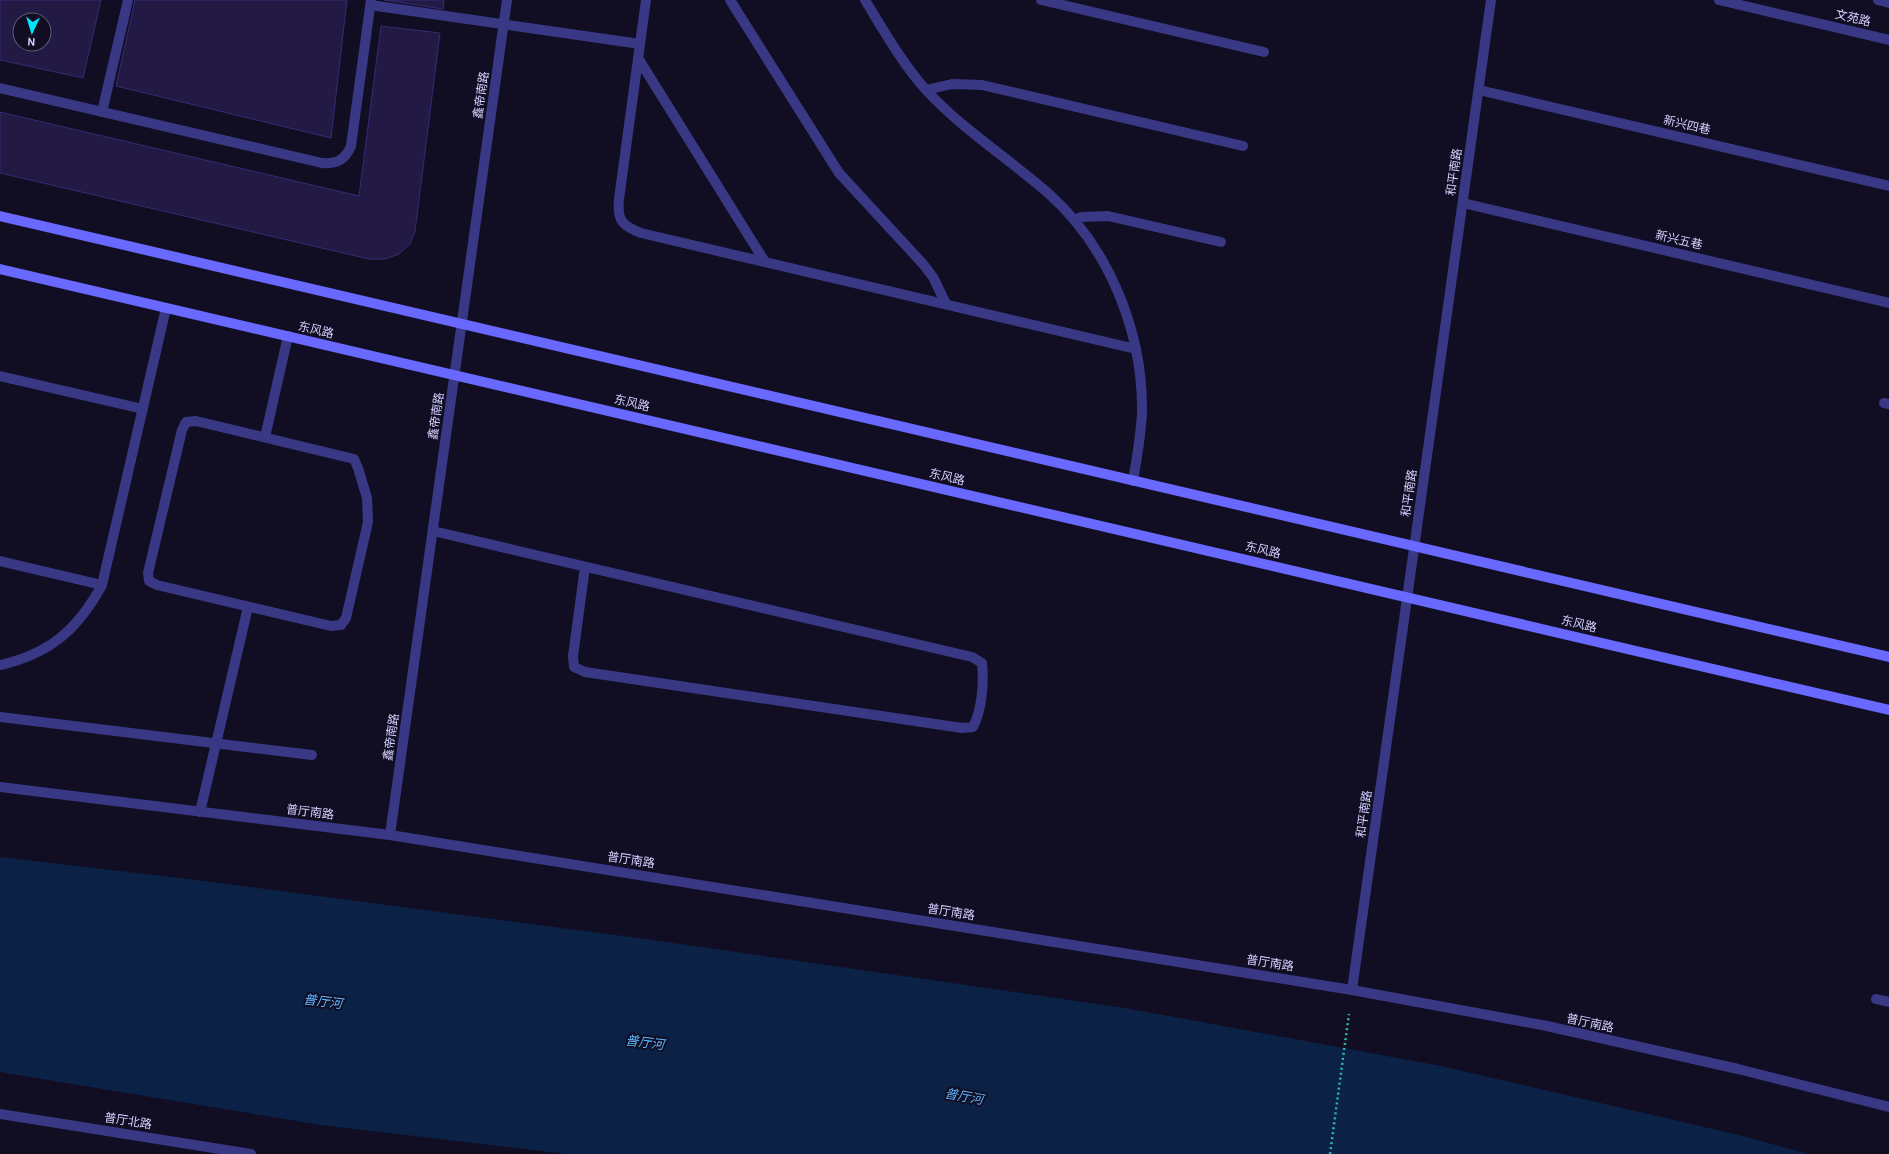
<svg xmlns="http://www.w3.org/2000/svg" width="1889" height="1154" font-family="Cabin,'Noto Sans SC',sans-serif">
<style>
.water{fill:#0b2246}
.building{fill:#221945;stroke:#382b72;fill-rule:evenodd}
.lines{fill:none;stroke-linecap:round;stroke-linejoin:round}
.path{stroke:#2cb8ad;stroke-width:2.5;stroke-dasharray:2 3;stroke-linecap:butt}
.service{stroke:#393884;stroke-width:10}
.minor{stroke:#393884;stroke-width:10}
.tertiary{stroke:#393884;stroke-width:10}
.secondary{stroke:#6968ff;stroke-width:10}
.labels{text-anchor:middle;stroke-width:4;stroke-linejoin:round;paint-order:stroke}
.street-label{font-size:12px;fill:#d5d1ff;stroke:#110e24}
.water-label{font-size:13px;font-style:italic;fill:#5fb8ff;stroke:#110e24}
</style>
<rect width="100%" height="100%" fill="#110e24"/>
<path class="water" d="M0 857 196 880 638 938 1125 1008 1441 1066 1743 1136 1808 1154H567L321 1125 0 1072Z"/>
<g class="building">
<path d="M0 0H101L83 78 0 60ZM20 20H44V44H20Z"/>
<path d="M135 0H347L331 138 116 86Z"/>
<path d="M384 0H444L443 9Z"/>
<path d="M381 26 440 33 415 231 410 244 399 254 385 259H369L0 173V112L359 196Z"/>
</g>
<g class="lines">
<path class="path" d="M1330 1154 1349 1014"/>
<g class="service">
<path d="M646 0 619 199C617 220 622 226 641 233L1136 349"/>
<path d="M730 0 839 173 923 264 933 277 946 304"/>
<path d="M1041 0 1264 52"/>
<path d="M370 5 640 44"/>
<path d="M638 58 765 262"/>
<path d="M0 88 322 163C337 164 345 160 351 146L371 0"/>
<path d="M926 90 952 84 982 85 1243 146"/>
<path d="M1479 90 1889 186"/>
<path d="M102 112 128 0"/>
<path d="M1463 203 1889 303"/>
<path d="M1074 220 1081 217 1108 216 1221 242"/>
<path d="M0 376 143 409"/>
<path d="M1884 403 1889 404"/>
<path d="M196 421 354 459 358 468 367 498 368 522 346 618 341 625 331 626 157 585 149 581 148 573 182 430 186 422Z"/>
<path d="M265 437 288 336"/>
<path d="M433 531 972 657 982 663C984 683 982 710 973 727L962 728 585 672 574 667 573 656 585 567"/>
<path d="M0 561 102 585 166 308"/>
<path d="M0 665C50 654 78 629 102 585"/>
<path d="M0 717 312 755"/>
<path d="M200 812 248 607"/>
<path d="M1876 999 1889 1002"/>
</g>
<g class="minor">
<path d="M865 0C884 31 902 63 926 90 962 129 1008 158 1048 193 1109 247 1143 332 1142 412 1141 435 1137 458 1133 481"/>
<path d="M0 1114 251 1154"/>
</g>
<g class="tertiary">
<path d="M1719 0 1889 40"/>
<path d="M1878 0 1889 3"/>
<path d="M0 787 390 835 1352 990 1547 1026 1738 1069 1889 1107"/>
<path d="M390 835 507 0"/>
<path d="M1352 990 1491 0"/>
</g>
<g class="secondary">
<path d="M0 216 1889 657"/>
<path d="M0 269 1889 710"/>
</g>
</g>
<g class="labels">
<g class="street-label">
<text transform="translate(1853 18) rotate(13)" y="4">文苑路</text>
<text transform="translate(481 95) rotate(-82)" y="4">鑫帝南路</text>
<text transform="translate(1687 125) rotate(13)" y="4">新兴四巷</text>
<text transform="translate(1454 172) rotate(-82)" y="4">和平南路</text>
<text transform="translate(1679 240) rotate(13)" y="4">新兴五巷</text>
<text transform="translate(316 330) rotate(13)" y="4">东风路</text>
<text transform="translate(632 403) rotate(13)" y="4">东风路</text>
<text transform="translate(436 416) rotate(-82)" y="4">鑫帝南路</text>
<text transform="translate(947 477) rotate(13)" y="4">东风路</text>
<text transform="translate(1409 493) rotate(-82)" y="4">和平南路</text>
<text transform="translate(1263 550) rotate(13)" y="4">东风路</text>
<text transform="translate(1579 624) rotate(13)" y="4">东风路</text>
<text transform="translate(391 737) rotate(-82)" y="4">鑫帝南路</text>
<text transform="translate(310 812) rotate(7)" y="4">普厅南路</text>
<text transform="translate(1364 814) rotate(-82)" y="4">和平南路</text>
<text transform="translate(631 860) rotate(9)" y="4">普厅南路</text>
<text transform="translate(951 912) rotate(9)" y="4">普厅南路</text>
<text transform="translate(1270 963) rotate(9)" y="4">普厅南路</text>
<text transform="translate(1590 1023) rotate(12)" y="4">普厅南路</text>
<text transform="translate(128 1121) rotate(9)" y="4">普厅北路</text>
</g>
<g class="water-label">
<text transform="translate(323 1001) rotate(7)" y="5">普厅河</text>
<text transform="translate(645 1042) rotate(7)" y="5">普厅河</text>
<text transform="translate(964 1096) rotate(10)" y="5">普厅河</text>
</g>
</g>
<g transform="translate(32 32) rotate(184)"><circle r="19" fill="#110e24" stroke="#5f5c7c"/>
<path d="M0-3L7 15L0 10L-7 15Z" fill="#00e7fc"/>
<text y="-6" font-size="11" font-weight="bold" text-anchor="middle" fill="#d5d1ff">N</text>
</g>
</svg>
